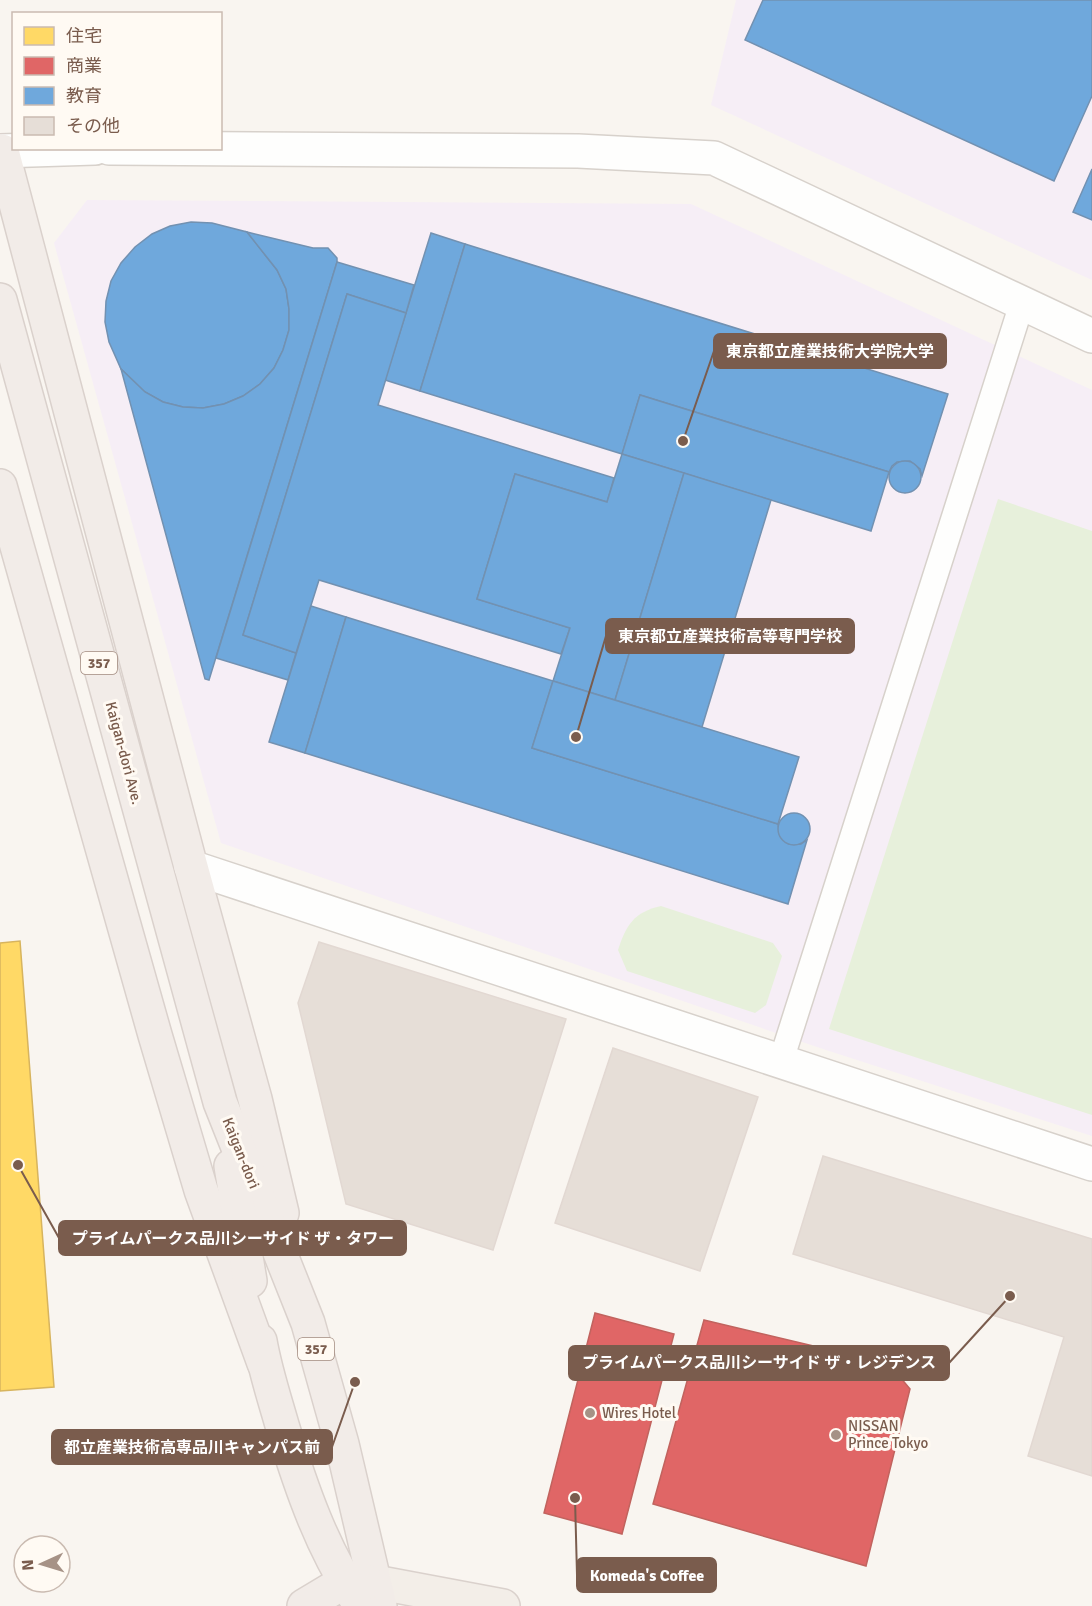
<svg xmlns="http://www.w3.org/2000/svg" width="1092" height="1606" font-family="Signika,'Noto Sans JP',sans-serif">
<style>
.education{fill:#f6eef6}
.green{fill:#e7f0db}
.homes{fill:#ffd966;stroke:#d7b45e;stroke-width:1.5}
.shops{fill:#e06666;stroke:#c1635e;stroke-width:1.5}
.schools{fill:#6fa8dc;stroke:#7291b1;stroke-width:1.5}
.building{fill:#e6ded7;stroke:#e2d8d2;stroke-width:1.5}
.lines{fill:none;stroke-linecap:round;stroke-linejoin:round}
.service-casing{stroke:#d7d1cb;stroke-width:27}
.minor-casing{stroke:#d7d1cb;stroke-width:36}
.tertiary-casing{stroke:#d7d1cb;stroke-width:36}
.primary-casing{stroke:#dad1cc;stroke-width:36}
.trunk-casing{stroke:#dad1cc;stroke-width:36}
.service{stroke:#fefefd;stroke-width:24}
.minor{stroke:#fefefd;stroke-width:33}
.tertiary{stroke:#fefefd;stroke-width:33}
.primary{stroke:#f3eee8;stroke-width:33}
.trunk{stroke:#f2ece8;stroke-width:33}
.poi-dot{fill:#a69286;stroke:#fffaf3;stroke-width:2}
.labels{text-anchor:middle;stroke-width:6;stroke-linejoin:round;paint-order:stroke}
.shield{fill:#fffaf3;stroke:#a28b7f;stroke-width:1.5}
.shield-label{font-size:14px;font-weight:bold;fill:#7a5c4d}
.street-label{font-size:15px;fill:#7a5c4d;stroke:#fffaf3}
.poi-label{font-size:15px;fill:#7a5c4d;stroke:#fffaf3;text-anchor:start}
.leader{fill:none;stroke:#7a5c4d;stroke-width:2}
.callout-dot{fill:#7a5c4d;stroke:#fffaf3;stroke-width:2}
.callout{fill:#7a5c4d;stroke:#7a5c4d;stroke-width:2}
.callout-label{font-size:16px;text-anchor:middle;font-weight:bold;fill:#fff}
</style>
<rect width="100%" height="100%" fill="#f9f5f0"/>
<g class="education">
<path d="M736 0H1092V280L711 105Z"/>
<path d="M87 200 691 204 1092 390V1136L823 1049 221 843 54 243Z"/>
</g>
<g class="green">
<path d="M998 499 1092 531V1115L829 1029Z"/>
<path d="M661 906 773 943 782 956 766 1005 755 1013 627 971 618 950C626 925 634 912 661 906Z"/>
</g>
<path class="homes" d="M20 941 54 1387 0 1391V943Z"/>
<g class="shops">
<path d="M595 1313 674 1334 622 1534 544 1513Z"/>
<path d="M704 1320 889 1364 910 1389 866 1566 653 1504Z"/>
</g>
<g class="schools">
<path d="M763 0H1092V96L1054 181 745 40Z"/>
<path d="M1092 169V220L1073 212Z"/>
<path d="M191 222 212 223 247 232 277 270 286 289 289 309V330L283 350 274 368 260 384 243 396 224 404 203 408 183 407 163 402 145 392 121 369 109 342 105 322 106 301 111 281 121 263 135 247 152 234 170 226Z"/>
<path d="M247 232 313 248H328L337 258V262L209 680 205 679 121 369 145 392 163 402 183 407 203 408 224 404 243 396 260 384 274 368 283 350 289 330V309L286 289 277 270Z"/>
<path d="M431 233 465 244 420 391 385 380Z"/>
<path d="M465 244 948 394 922 476 920 469 910 461 897 462 892 466 889 472 640 395 622 454 420 391Z"/>
<path d="M337 262 414 285 406 313 347 294 243 635 296 653 288 680 216 658Z"/>
<path d="M347 294 406 313 378 405 614 478 607 502 515 474 477 599 570 628 561 654 319 580 296 653 243 635Z"/>
<path d="M640 395 889 472 871 531 622 454Z"/>
<path d="M622 454 684 473 615 700 553 681 570 628 477 599 515 474 607 502Z"/>
<circle cx="905" cy="477" r="16"/>
<path d="M684 473 771 500 702 727 615 700Z"/>
<path d="M311 606 346 617 305 753 269 742Z"/>
<path d="M346 617 553 681 532 748 778 824 780 836 789 844H801L807 840 788 904 305 753Z"/>
<path d="M553 681 799 757 778 824 532 748Z"/>
<circle cx="794" cy="829" r="16"/>
</g>
<g class="building">
<path d="M319 942 566 1019 493 1250 346 1204 298 1003Z"/>
<path d="M613 1048 758 1097 700 1271 555 1223Z"/>
<path d="M823 1156 1092 1239V1476L1028 1456 1064 1337 793 1254Z"/>
</g>
<g class="lines">
<g class="service-casing">
<path id="service" d="M781 1061 1022 303"/>
</g>
<g class="minor-casing">
<path id="minor" d="M191 867 1092 1164"/>
</g>
<g class="tertiary-casing">
<g id="tertiary">
<path d="M109 148 578 151 714 158 1092 336"/>
<path d="M0 151 95 148"/>
</g>
</g>
<g class="primary-casing">
<path id="primary" d="M375 1582 503 1606"/>
</g>
<g class="trunk-casing">
<g id="trunk">
<path d="M2 151 191 867 255 1099 282 1213"/>
<path d="M0 300 220 1102 308 1323 342 1444 380 1606"/>
<path d="M0 486 155 1035 201 1190 264 1363"/>
<path d="M231 1166 250 1281"/>
<path d="M260 1341C265 1370 274 1397 282 1425 301 1488 323 1552 361 1606"/>
<path d="M304 1606 344 1582H367"/>
</g>
</g>
<use href="#service" class="service"/>
<use href="#minor" class="minor"/>
<use href="#tertiary" class="tertiary"/>
<use href="#primary" class="primary"/>
<use href="#trunk" class="trunk"/>
</g>
<g class="poi-dot">
<circle cx="590" cy="1413" r="6"/>
<circle cx="836" cy="1435" r="6"/>
</g>
<g class="labels">
<g class="shield">
<rect x="81" y="652" width="36" height="22" rx="4.5"/>
<rect x="298" y="1338" width="36" height="22" rx="4.5"/>
</g>
<g class="shield-label">
<text x="99" y="668">357</text>
<text x="316" y="1354">357</text>
</g>
<g class="street-label">
<text transform="translate(124 753) rotate(75)" y="5">Kaigan-dori Ave.</text>
<text transform="translate(241 1153) rotate(68)" y="5">Kaigan-dori</text>
</g>
<g class="poi-label">
<text x="602" y="1418">Wires Hotel</text>
<text x="848" y="1431">NISSAN<tspan x="848" dy="17">Prince Tokyo</tspan></text>
</g>
</g>
<path class="leader" d="M683 441L714 351M576 737L606 636M18 1165L59 1238M1010 1296L949 1363M355 1382L332 1447M575 1498L577 1575"/>
<g class="callout-dot">
<circle cx="683" cy="441" r="6"/>
<circle cx="576" cy="737" r="6"/>
<circle cx="18" cy="1165" r="6"/>
<circle cx="1010" cy="1296" r="6"/>
<circle cx="355" cy="1382" r="6"/>
<circle cx="575" cy="1498" r="6"/>
</g>
<g class="callout">
<rect x="714" y="334" width="232" height="34" rx="6"/>
<rect x="606" y="619" width="248" height="34" rx="6"/>
<rect x="59" y="1221" width="347" height="34" rx="6"/>
<rect x="569" y="1346" width="380" height="34" rx="6"/>
<rect x="52" y="1430" width="280" height="34" rx="6"/>
<rect x="577" y="1558" width="139" height="34" rx="6"/>
</g>
<g class="callout-label">
<text x="830" y="357">東京都立産業技術大学院大学</text>
<text x="730" y="642">東京都立産業技術高等専門学校</text>
<text x="233" y="1244">プライムパークス品川シーサイド ザ・タワー</text>
<text x="759" y="1368">プライムパークス品川シーサイド ザ・レジデンス</text>
<text x="192" y="1453">都立産業技術高専品川キャンパス前</text>
<text x="647" y="1581">Komeda's Coffee</text>
</g>
<rect x="12" y="12" width="210" height="138" fill="#fffaf3" stroke="#cabbb1" stroke-width="1.5"/>
<rect x="24" y="27" width="30" height="18" fill="#ffd966" stroke="#cabbb1" stroke-width="1.5"/>
<text x="66" y="42" font-size="18" fill="#7a5c4d">住宅</text>
<rect x="24" y="57" width="30" height="18" fill="#e06666" stroke="#cabbb1" stroke-width="1.5"/>
<text x="66" y="72" font-size="18" fill="#7a5c4d">商業</text>
<rect x="24" y="87" width="30" height="18" fill="#6fa8dc" stroke="#cabbb1" stroke-width="1.5"/>
<text x="66" y="102" font-size="18" fill="#7a5c4d">教育</text>
<rect x="24" y="117" width="30" height="18" fill="#e6ded7" stroke="#cabbb1" stroke-width="1.5"/>
<text x="66" y="132" font-size="18" fill="#7a5c4d">その他</text>
<g transform="translate(42 1564) rotate(266)"><circle r="28" fill="#fffaf3" stroke="#cabbb1" stroke-width="1.5"/>
<path d="M0-4.5L10 22L0 15L-10 22Z" fill="#a69286"/>
<text y="-9" font-size="16" font-weight="bold" text-anchor="middle" fill="#7a5c4d">N</text>
</g>
</svg>
